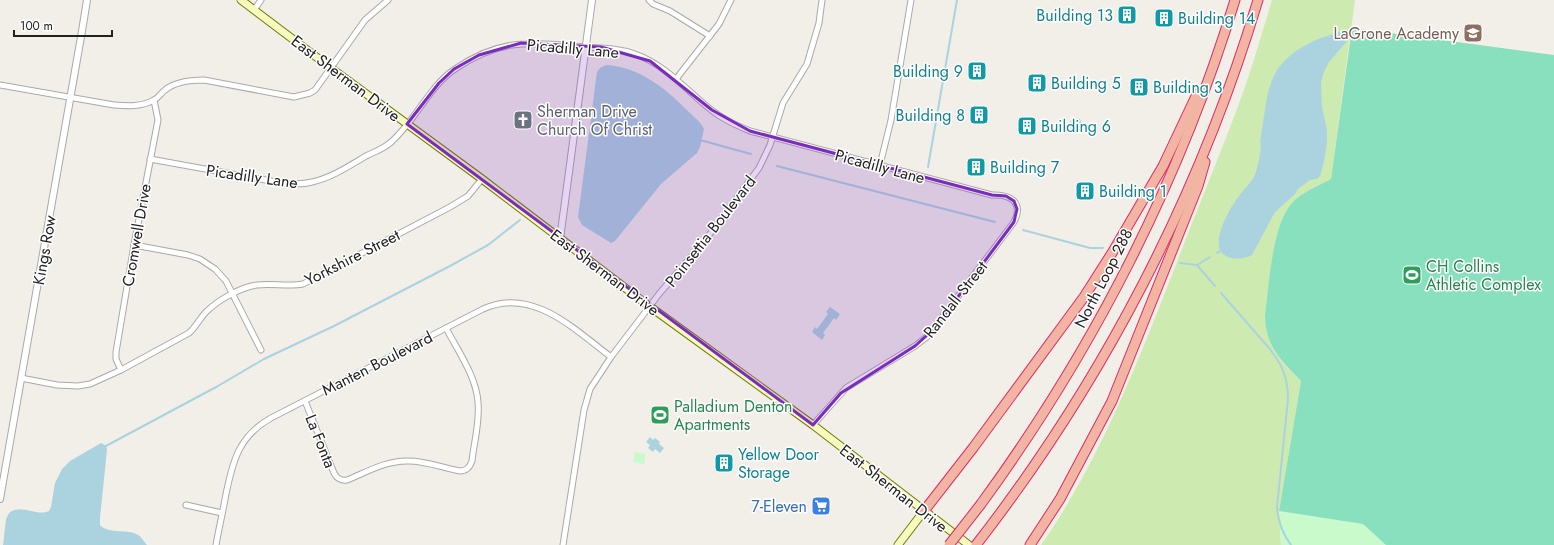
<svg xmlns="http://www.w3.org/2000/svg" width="1554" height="545" font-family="Jost,sans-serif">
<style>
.grass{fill:#cdebb0}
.park{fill:#c8facc}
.pitch{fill:#88e0be}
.water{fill:#aad3df}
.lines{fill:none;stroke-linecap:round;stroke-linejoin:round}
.stream{stroke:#aad3df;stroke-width:2}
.minor-casing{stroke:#a9a9a9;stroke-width:7}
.tertiary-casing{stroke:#a9a9a9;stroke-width:8}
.secondary-casing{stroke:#707d05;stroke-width:9}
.trunk-casing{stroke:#dc2a67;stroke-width:11}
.minor{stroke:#fff;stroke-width:5}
.tertiary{stroke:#fff;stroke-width:6}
.secondary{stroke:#f7fabf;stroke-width:7}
.trunk{stroke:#f2b4a3;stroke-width:9}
.trunk-bridge-casing{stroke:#dc2a67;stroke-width:11;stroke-linecap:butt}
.trunk-bridge{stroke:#f2b4a3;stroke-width:9}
.marked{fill:#7b2cbf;fill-opacity:0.2;stroke:#7b2cbf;stroke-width:3;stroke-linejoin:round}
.labels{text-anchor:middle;stroke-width:3;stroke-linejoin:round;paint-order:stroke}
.culture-label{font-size:16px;fill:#0d838f;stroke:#fff;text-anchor:start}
.education-label{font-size:16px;fill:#785e54;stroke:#fff;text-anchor:end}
.street-label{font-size:16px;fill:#222;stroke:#fff}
.worship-label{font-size:16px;fill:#5b616d;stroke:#fff;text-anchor:start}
.leisure-label{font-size:16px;fill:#27864d;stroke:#fff;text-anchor:start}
.shop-label{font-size:16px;fill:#366cbe;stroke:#fff;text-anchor:end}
</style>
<rect width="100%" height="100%" fill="#f2efe9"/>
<path class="grass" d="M1272 0H1355L1331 179C1318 186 1302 192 1292 203 1272 224 1269 286 1265 315 1265 343 1281 363 1301 381L1279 511 1281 545H1041C1101 459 1139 359 1177 262 1199 204 1224 146 1245 87 1255 58 1263 29 1272 0Z"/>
<g class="park">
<path d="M635 452 646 454 644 464 633 462Z"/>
<path d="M1279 511 1363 524 1386 545H1281Z"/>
</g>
<path class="pitch" d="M1352 28 1554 55V545H1386L1363 524 1279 511 1301 381C1281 361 1265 345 1265 315 1269 285 1272 224 1292 203 1302 192 1318 186 1331 179Z"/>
<g class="water">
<path d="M1345 30 1346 31 1345 35 1348 36 1349 39 1329 62 1324 72 1321 82 1322 107 1327 130V142L1324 162 1320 176 1317 179 1310 180 1298 189 1295 194 1275 212 1252 255C1245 259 1234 260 1226 256 1207 248 1230 207 1239 196 1243 190 1250 184 1254 177 1257 171 1263 146 1260 142 1269 93 1263 64 1316 40 1325 36 1336 34 1345 30Z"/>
<path d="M606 65C641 67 667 90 690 113 695 118 701 122 704 129L700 147 697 153 661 184 615 241 611 243 582 225 578 217 597 72 600 68Z"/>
<path d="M1073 118 1080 119 1083 126 1078 133 1076 131 1077 130 1068 125Z"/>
<path d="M830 307 840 314 836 320 834 318 823 333 825 335 822 340 812 332 815 327 817 329 828 314 826 312Z"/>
<path d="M650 437 653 440 655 438 660 442 659 444 664 448 660 453 655 449 653 452 648 448 650 445 646 442Z"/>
<path d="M101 443 106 446 107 450 100 518V525C109 535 127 528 138 535 142 537 144 542 147 545H3L6 519 9 513C21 503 37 517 49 511L51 507 55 483 62 469 70 461Z"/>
</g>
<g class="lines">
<g class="stream">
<path d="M700 140 751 154"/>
<path d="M777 166 995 222"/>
<path d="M928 167 957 0"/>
<path d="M1023 230 1090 248H1103"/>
<path d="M1217 253 1220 251"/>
<path d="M1180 263 1197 265 1215 286"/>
<path d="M1197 265 1210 257"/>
<path d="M1221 293 1269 348C1282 364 1288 378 1288 399L1277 507C1278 522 1282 533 1291 545"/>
<path d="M104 447 218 386 264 359 334 326 450 266 488 245 520 220"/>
</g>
<g class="minor-casing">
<g id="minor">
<path d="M649 0 653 4 670 11 710 36"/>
<path d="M254 10 261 0"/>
<path d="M676 79 719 24 731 0"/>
<path d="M0 85 114 105C128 106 141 107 154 100 158 98 161 93 165 90 176 81 191 80 204 80L294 97 310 93 315 90 365 20 388 0"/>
<path d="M150 159 282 183C292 184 301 185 312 182 331 178 349 166 366 156 374 152 383 149 390 143 396 138 401 132 406 126 422 107 434 83 455 69 496 41 526 41 573 46 594 48 615 47 635 54 666 65 686 90 710 109 722 119 736 125 750 131L992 195C1010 194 1024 202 1014 222L928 336 915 346 846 388 813 425"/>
<path d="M880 165 891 120 911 0"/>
<path d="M134 245 188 255 200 259 215 269 226 281 261 350"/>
<path d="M121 370 116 359V352L134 245 158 120 154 100"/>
<path d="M21 378 57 385 78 386 90 384 121 370 189 333C196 327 200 318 206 312 218 300 241 287 257 285 273 283 288 287 303 284L450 207 468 196 482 179"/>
<path d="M305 401 334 473C337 479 341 481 347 480 367 472 387 460 409 461 426 461 443 468 460 471 466 471 470 467 472 461 474 442 480 422 478 402 476 376 458 351 446 328"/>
<path d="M186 505 222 513"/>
<path d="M216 545C219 528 223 511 226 494 233 460 239 436 271 418L483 309C532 286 575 330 611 357"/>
<path d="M563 545 584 410 590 389 611 357 659 294 703 243 759 168 770 145 783 103 807 64 819 23 822 0"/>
</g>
</g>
<g class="tertiary-casing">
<g id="tertiary">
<path d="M560 239 592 0"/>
<path d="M0 499 82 31 87 0"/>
</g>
</g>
<g class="secondary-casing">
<g id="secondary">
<path d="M241 0 331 68 482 179 649 306 813 425 969 545"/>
<path d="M898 545 924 511"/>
</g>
</g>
<g class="trunk-casing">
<g id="trunk">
<path d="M981 504C1092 352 1180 181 1235 0"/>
<path d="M924 511 973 448 1084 297 1112 253 1163 166 1197 94"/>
<path d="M976 545C1102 383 1199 197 1258 0"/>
<path d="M1030 545 1060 499 1112 401 1198 186 1205 162"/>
</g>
</g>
<use href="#minor" class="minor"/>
<use href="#tertiary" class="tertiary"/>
<use href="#secondary" class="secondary"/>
<use href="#trunk" class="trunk"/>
<g class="trunk-bridge-casing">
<path id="trunk-bridge" d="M949 545 981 504"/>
</g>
<use href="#trunk-bridge" class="trunk-bridge"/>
</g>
<path class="marked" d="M521 43 601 47 650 61 712 110 750 131 992 195 1006 196 1014 201 1017 209 1014 222 934 329 915 346 841 393 813 425 407 124 439 83 454 69 479 55Z"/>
<defs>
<g id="building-square" transform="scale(1)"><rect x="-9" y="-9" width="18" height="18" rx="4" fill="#0f9aa8" stroke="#fff"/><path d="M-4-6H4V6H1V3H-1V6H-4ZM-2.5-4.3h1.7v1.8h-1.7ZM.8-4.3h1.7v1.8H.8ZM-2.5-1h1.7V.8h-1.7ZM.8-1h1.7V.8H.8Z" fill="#fff"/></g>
<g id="school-square" transform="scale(1)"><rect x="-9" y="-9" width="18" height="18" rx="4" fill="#8d6e63" stroke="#fff"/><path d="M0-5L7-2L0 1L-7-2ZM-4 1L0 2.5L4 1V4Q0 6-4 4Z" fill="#fff"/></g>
<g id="church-square" transform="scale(1)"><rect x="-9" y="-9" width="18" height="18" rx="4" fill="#6b7280" stroke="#fff"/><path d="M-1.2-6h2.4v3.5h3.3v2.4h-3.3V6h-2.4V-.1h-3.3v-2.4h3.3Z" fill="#fff"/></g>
<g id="stadium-square" transform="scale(1)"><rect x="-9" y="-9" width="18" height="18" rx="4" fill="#2e9e5b" stroke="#fff"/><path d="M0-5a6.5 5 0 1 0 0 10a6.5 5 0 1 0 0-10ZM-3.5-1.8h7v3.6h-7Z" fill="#fff"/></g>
<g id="supermarket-square" transform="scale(1)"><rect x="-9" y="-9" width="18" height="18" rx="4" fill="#3f7fe0" stroke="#fff"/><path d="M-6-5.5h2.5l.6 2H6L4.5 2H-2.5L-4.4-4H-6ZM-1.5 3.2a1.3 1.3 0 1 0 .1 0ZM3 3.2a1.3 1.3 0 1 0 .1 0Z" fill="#fff"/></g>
</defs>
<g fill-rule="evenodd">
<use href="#building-square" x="1127" y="15"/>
<use href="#building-square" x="1164" y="18"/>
<use href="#school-square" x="1473" y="33"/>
<use href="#building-square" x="977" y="71"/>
<use href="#building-square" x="1037" y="83"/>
<use href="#building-square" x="1139" y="87"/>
<use href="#building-square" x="979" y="115"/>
<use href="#church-square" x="523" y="120"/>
<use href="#building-square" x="1027" y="126"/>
<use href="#building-square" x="976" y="167"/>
<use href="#building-square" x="1085" y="191"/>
<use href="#stadium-square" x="1412" y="275"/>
<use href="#stadium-square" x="660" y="415"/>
<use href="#building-square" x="724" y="463"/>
<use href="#supermarket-square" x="821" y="506"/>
</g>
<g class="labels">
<g class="culture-label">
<text x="1113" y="21" text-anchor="end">Building 13</text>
<text x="1178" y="24">Building 14</text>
<text x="963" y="77" text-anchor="end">Building 9</text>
<text x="1051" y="89">Building 5</text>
<text x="1153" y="93">Building 3</text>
<text x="965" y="121" text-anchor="end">Building 8</text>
<text x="1041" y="132">Building 6</text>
<text x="990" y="173">Building 7</text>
<text x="1099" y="197">Building 1</text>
<text x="738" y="460">Yellow Door<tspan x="738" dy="18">Storage</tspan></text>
</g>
<g class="education-label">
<text x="1459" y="39">LaGrone Academy</text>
</g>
<g class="street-label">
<text transform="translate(573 48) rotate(5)" y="6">Picadilly Lane</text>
<text transform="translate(346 78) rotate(37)" y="6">East Sherman Drive</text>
<text transform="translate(880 166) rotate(15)" y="6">Picadilly Lane</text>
<text transform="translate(252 176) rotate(8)" y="6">Picadilly Lane</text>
<text transform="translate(710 231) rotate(-52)" y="6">Poinsettia Boulevard</text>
<text transform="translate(136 235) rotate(-80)" y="6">Cromwell Drive</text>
<text transform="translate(44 250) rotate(-80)" y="6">Kings Row</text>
<text transform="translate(352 257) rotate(-27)" y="6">Yorkshire Street</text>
<text transform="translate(605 272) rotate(37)" y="6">East Sherman Drive</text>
<text transform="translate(1103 278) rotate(-63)" y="6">North Loop 288</text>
<text transform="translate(955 299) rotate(-52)" y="6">Randall Street</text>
<text transform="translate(377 363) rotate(-27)" y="6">Manten Boulevard</text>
<text transform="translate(321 441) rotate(68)" y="6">La Fonta</text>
<text transform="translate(894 488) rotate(38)" y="6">East Sherman Drive</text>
</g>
<g class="worship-label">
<text x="537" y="117">Sherman Drive<tspan x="537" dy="18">Church Of Christ</tspan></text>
</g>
<g class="leisure-label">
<text x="1426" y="272">CH Collins<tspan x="1426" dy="18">Athletic Complex</tspan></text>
<text x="674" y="412">Palladium Denton<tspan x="674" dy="18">Apartments</tspan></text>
</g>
<g class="shop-label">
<text x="807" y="512">7-Eleven</text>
</g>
</g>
<path d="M14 30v6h98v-6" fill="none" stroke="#222222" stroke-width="2"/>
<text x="20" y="30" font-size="12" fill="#222222" stroke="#ffffff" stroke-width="3" paint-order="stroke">100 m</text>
</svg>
